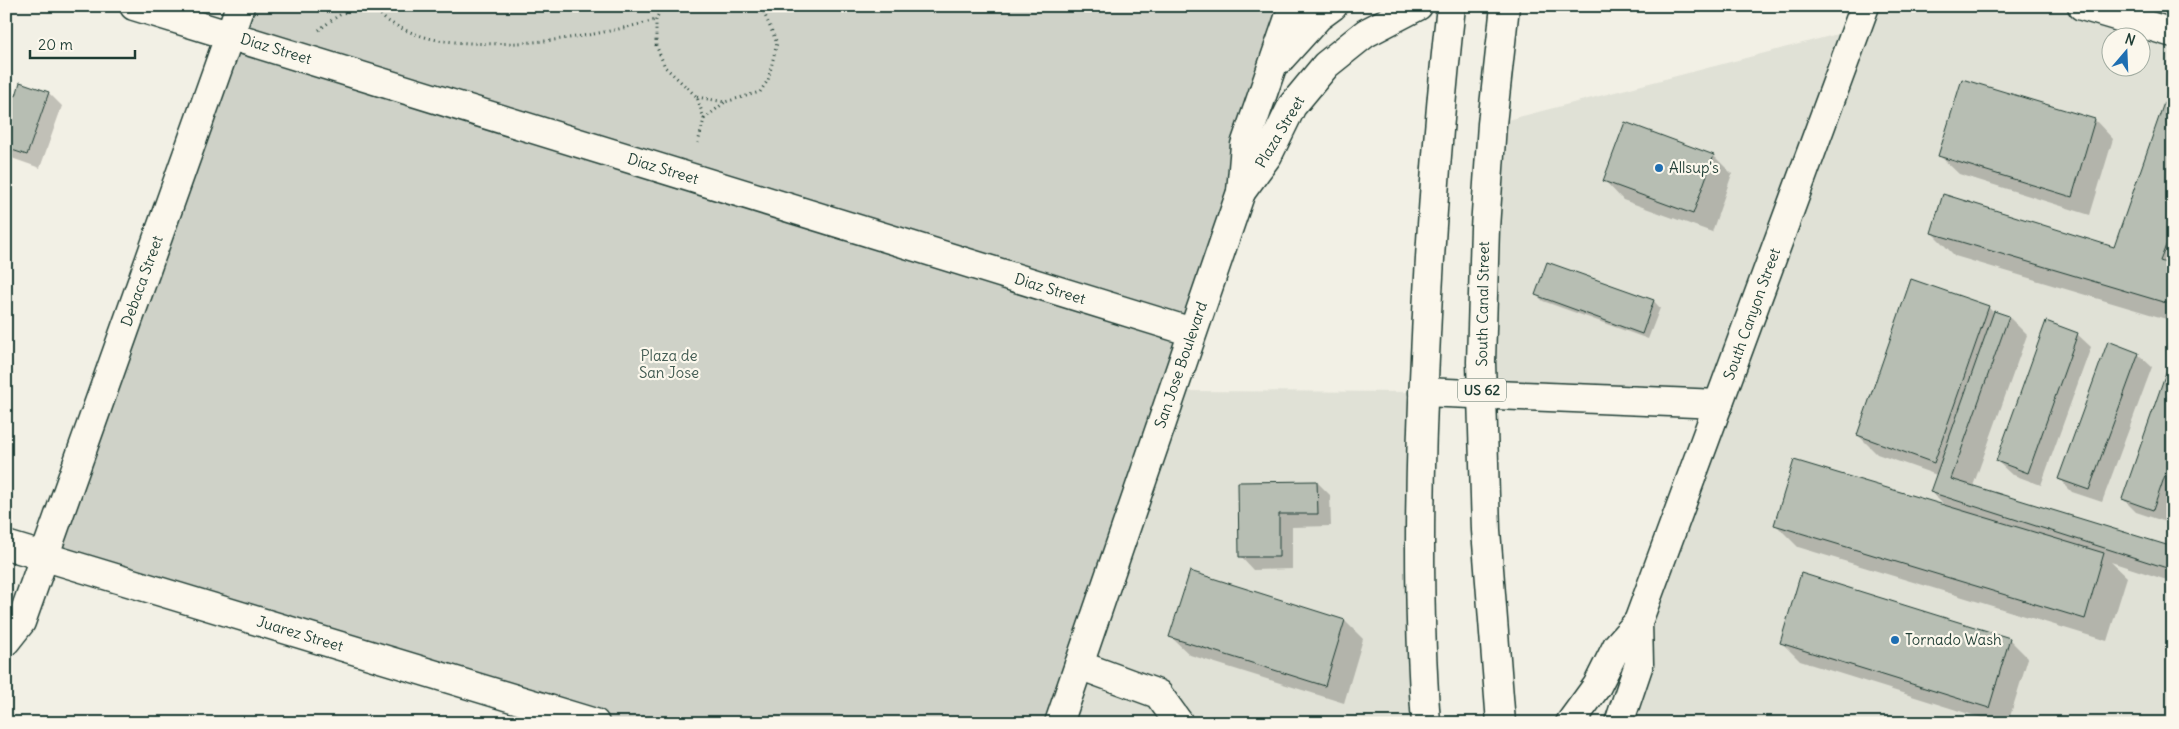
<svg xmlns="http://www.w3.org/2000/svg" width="2179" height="729" font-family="Delius,sans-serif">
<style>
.built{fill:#e0e1d6;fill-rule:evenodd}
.green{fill:#cfd2c8;stroke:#77887e}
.shadow{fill:#0003}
.building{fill:#b7beb3;stroke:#1f3d34}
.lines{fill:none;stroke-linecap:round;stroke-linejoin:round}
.minor-casing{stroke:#1f3d34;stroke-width:31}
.highway-casing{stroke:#1f3d34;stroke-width:31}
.path{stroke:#1f3d34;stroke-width:3;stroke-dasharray:1 4;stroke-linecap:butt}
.minor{stroke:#fbf7ec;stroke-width:28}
.highway{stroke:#fbf7ec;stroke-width:28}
.poi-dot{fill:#1f6fb2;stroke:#fbf7ec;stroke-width:2}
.labels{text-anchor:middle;stroke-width:4.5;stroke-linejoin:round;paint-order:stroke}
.shield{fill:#fbf7ec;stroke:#61756b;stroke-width:1}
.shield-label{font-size:14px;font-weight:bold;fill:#1f3d34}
.street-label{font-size:15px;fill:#1f3d34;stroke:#fbf7ec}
.poi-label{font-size:15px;fill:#1f3d34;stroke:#fbf7ec;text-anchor:start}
.park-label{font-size:15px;fill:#425b52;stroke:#fbf7ec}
</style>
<rect width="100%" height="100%" fill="#f2f0e5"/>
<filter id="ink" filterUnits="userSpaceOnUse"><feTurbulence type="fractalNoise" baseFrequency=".02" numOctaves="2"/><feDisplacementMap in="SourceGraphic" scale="10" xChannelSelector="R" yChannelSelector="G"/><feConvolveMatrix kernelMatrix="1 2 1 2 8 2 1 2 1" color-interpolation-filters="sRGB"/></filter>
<g filter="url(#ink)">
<g class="built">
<path d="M1865 6H2082L2173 33V723H1619L1719 404 1482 393 1492 124 1857 29ZM2112 38H2142V68H2112Z"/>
<path d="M1172 391 1423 392 1426 723H1059Z"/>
</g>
<g class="green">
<path d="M240 6H1293L1059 723H595L44 557Z"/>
<path d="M2087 6H2173V33Z"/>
</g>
<g class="shadow">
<path d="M21 83 49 93 62 106 40 168 6 156V94L16 97Z"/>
<path d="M2173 98V321L1955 256 1932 233 2115 249Z"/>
<path d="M2095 120 2113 139 2090 215 1959 174 1940 156Z"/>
<path d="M1626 124 1714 156 1732 174 1712 232 1623 200 1605 181Z"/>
<path d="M1548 263 1654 301 1660 308 1648 339 1543 301 1537 295Z"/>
<path d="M1988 307 1994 313 2009 317 2027 335 1973 486 2173 548V582L2111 562 2127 577 2107 641 1798 547 1776 525 1946 507 1931 492 1937 475 1877 454 1858 435Z"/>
<path d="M2077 334 2091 347 2041 485 2011 474 1997 461Z"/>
<path d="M2138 354 2152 367 2102 502 2072 492 2059 479Z"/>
<path d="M2173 363V502L2166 522 2136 512 2123 499Z"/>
<path d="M1317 482 1330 495 1331 526 1292 527V569L1253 570 1240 556 1239 483Z"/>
<path d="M1802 575 2010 640 2028 658 2008 723H1998L1800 661 1781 642Z"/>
<path d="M1345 621 1363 639 1344 703 1190 655 1171 637Z"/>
</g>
<g class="building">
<path d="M1962 79 2095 119 2072 197 1938 156Z"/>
<path d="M20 82 49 92 27 155 6 148V92L16 96Z"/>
<path d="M2167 94 2173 96V227L2160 261 2173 265V305L1931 233 1943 194 2114 247Z"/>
<path d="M1625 122 1714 155 1693 214 1603 181Z"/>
<path d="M1547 262 1654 300 1642 334 1535 295Z"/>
<path d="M1911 279 1989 306 1934 463 1857 435Z"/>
<path d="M1994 311 2009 316 1951 479 2173 547V570L1930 492Z"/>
<path d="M2046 321 2078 333 2028 473 1996 461Z"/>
<path d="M2108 341 2139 353 2089 490 2058 479Z"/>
<path d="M2170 361 2173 362V452L2153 510 2122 499Z"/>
<path d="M1794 460 2104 553 2085 619 1774 525Z"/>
<path d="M1317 481 1318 514H1279V557H1239L1238 482Z"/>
<path d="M1190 571 1345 620 1325 686 1169 637Z"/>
<path d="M1801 573 2010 638 1989 708 1780 643Z"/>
</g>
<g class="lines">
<g class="minor-casing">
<g id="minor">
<path d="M134 6 1192 332"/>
<path d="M2082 6 2173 33"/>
<path d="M1280 59 1318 17 1333 6"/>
<path d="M1241 192 1268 155 1292 106 1326 65 1366 33 1418 6"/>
<path d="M1423 392 1719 404"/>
<path d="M6 545 595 723"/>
<path d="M6 641 21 622 240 6"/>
<path d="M1079 665 1158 694 1179 723"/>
<path d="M1059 723 1241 192 1245 145 1293 6"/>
<path d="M1570 723 1597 686 1617 646 1638 622"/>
<path d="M1619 723 1639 664 1638 622 1865 6"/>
</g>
</g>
<g class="highway-casing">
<g id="highway">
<path d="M1426 723C1417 601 1419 478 1425 357 1430 239 1438 123 1451 6"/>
<path d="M1501 723 1486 530 1481 362 1485 228 1492 124 1505 6"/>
</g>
</g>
<g class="path">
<path d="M662 6 656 20V45L665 67 697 97 704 119 698 143"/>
<path d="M319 30C334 18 356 0 376 11 381 13 383 19 388 21 404 31 426 39 445 41 515 49 588 38 656 20"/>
<path d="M697 97 725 102 760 92 768 80 777 43 761 6"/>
<path d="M704 119 725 102"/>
</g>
<use href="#minor" class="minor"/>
<use href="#highway" class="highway"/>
</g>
</g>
<g class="poi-dot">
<circle cx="1659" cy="168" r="5"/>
<circle cx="1895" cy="640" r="5"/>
</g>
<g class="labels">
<rect class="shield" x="1458" y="378.5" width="48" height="23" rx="4"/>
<g class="shield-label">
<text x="1482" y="395">US 62</text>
</g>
<g class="street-label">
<text transform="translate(276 49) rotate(17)" y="5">Diaz Street</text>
<text transform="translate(1280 132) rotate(-59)" y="5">Plaza Street</text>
<text transform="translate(663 169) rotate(17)" y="5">Diaz Street</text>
<text transform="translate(142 281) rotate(-70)" y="5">Debaca Street</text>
<text transform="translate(1050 289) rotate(17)" y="5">Diaz Street</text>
<text transform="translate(1483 304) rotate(-89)" y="5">South Canal Street</text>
<text transform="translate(1752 314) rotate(-70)" y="5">South Canyon Street</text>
<text transform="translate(1181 365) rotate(-71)" y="5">San Jose Boulevard</text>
<text transform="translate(300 634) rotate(17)" y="5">Juarez Street</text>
</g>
<g class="poi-label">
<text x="1669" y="173">Allsup's</text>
<text x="1905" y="645">Tornado Wash</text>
</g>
<g class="park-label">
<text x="669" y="361">Plaza de<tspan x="669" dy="17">San Jose</tspan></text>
</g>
</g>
<rect width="2179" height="729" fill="none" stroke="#fbf7ec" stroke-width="25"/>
<rect x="12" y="12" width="2154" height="704" fill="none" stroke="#1f3d34" stroke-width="2" filter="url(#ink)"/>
<g transform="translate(2126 52) rotate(19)"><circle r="24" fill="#fbf7ec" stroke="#a3ada2"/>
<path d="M0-4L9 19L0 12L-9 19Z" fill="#1f6fb2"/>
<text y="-8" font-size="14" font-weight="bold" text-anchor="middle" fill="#1f3d34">N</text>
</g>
<path d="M30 50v8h105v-8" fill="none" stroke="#1f3d34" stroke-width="2.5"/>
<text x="38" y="50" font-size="15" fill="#1f3d34" stroke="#fbf7ec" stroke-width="4" paint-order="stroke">20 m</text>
</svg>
